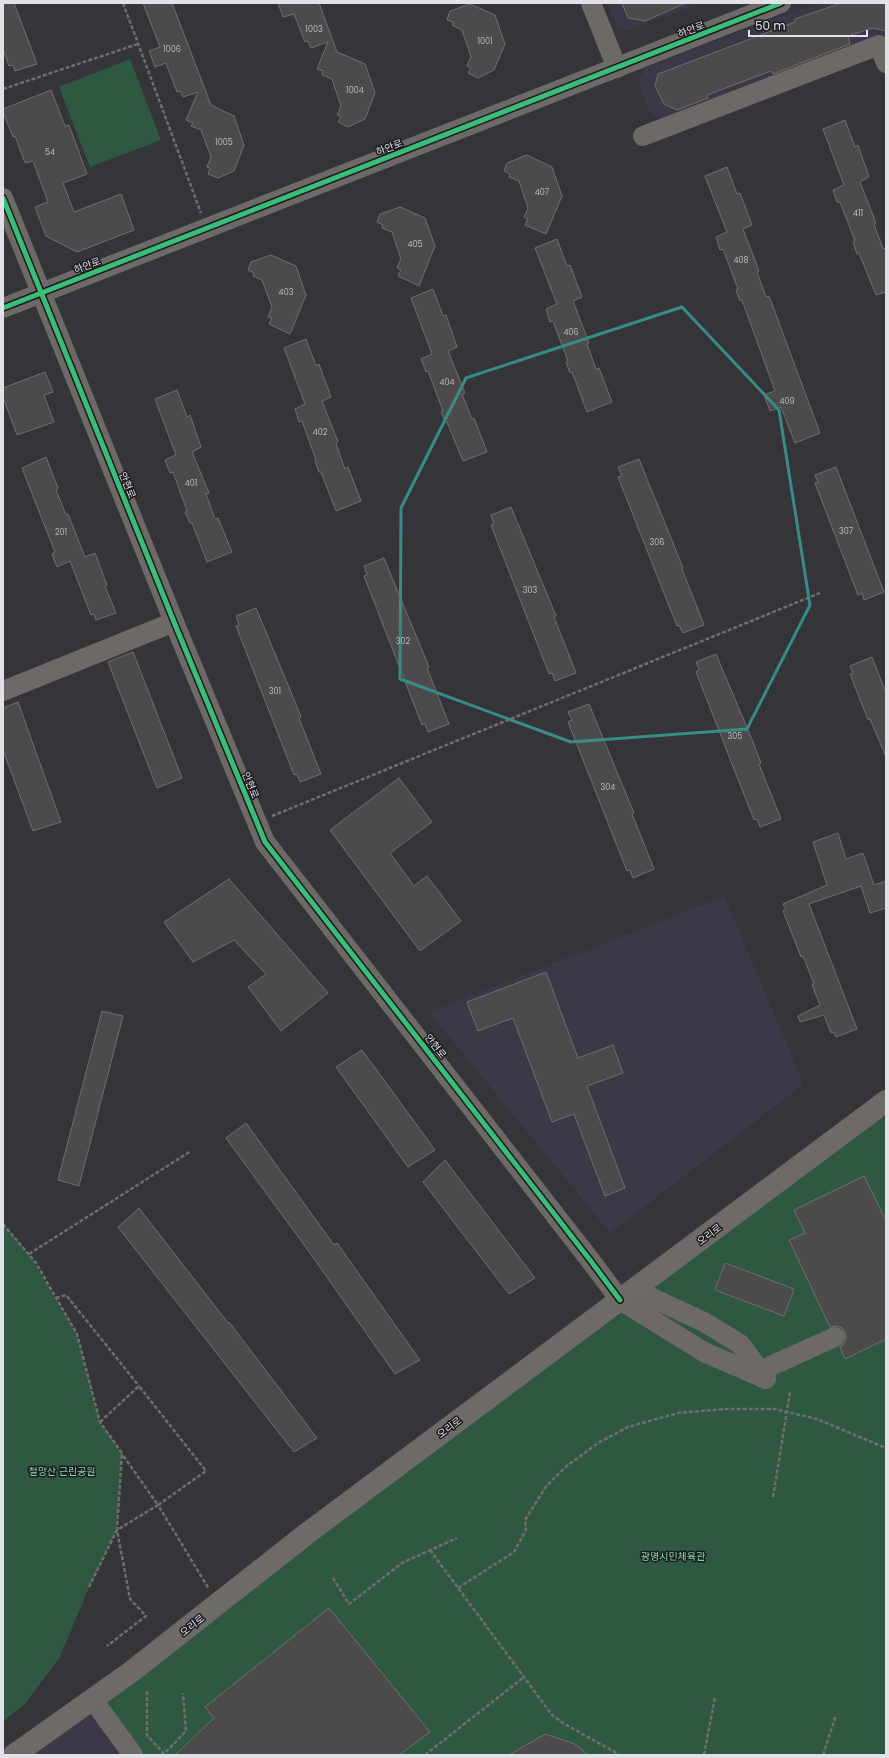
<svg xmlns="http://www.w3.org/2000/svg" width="889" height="1758" font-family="Poppins,'Noto Sans KR',sans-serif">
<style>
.built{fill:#3c3848}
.green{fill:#2f5843}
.building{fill:#4d4a4b;stroke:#716e6f}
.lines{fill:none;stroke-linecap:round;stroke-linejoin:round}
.path{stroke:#706d6d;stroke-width:2.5;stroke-dasharray:4 2;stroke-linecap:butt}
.minor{stroke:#6d6966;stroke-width:20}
.major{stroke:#6e6a68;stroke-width:22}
.cycleway-casing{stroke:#1b1a1f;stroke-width:8}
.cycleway{stroke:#3abd76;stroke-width:5}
.marked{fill:none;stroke:#398b86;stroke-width:3;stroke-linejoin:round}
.labels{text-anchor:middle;stroke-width:3;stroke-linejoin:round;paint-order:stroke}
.number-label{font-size:8px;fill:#bdbbc1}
.street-label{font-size:10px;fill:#e2e1e8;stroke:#1b1a1f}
.park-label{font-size:10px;fill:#88d8ac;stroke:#1b1a1f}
</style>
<rect width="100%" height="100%" fill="#343439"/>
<g class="built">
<path d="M607 3H702L628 30 617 27Z"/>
<path d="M817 3H886V50L659 120 649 112 638 81 645 68Z"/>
<path d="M724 896 804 1084 610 1233 429 1012Z"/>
<path d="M93 1700 133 1755H14Z"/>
</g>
<g class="green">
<path d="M130 59 161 140 90 167 59 87Z"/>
<path d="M877 1108 886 1121V1755H133L93 1700Z"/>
<path d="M3 1224 29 1254 77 1334 100 1422 122 1453 117 1530 89 1587 60 1657 24 1705 3 1721Z"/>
</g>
<g class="building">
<path d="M3 3H14L37 64 15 71 13 65 9 66 3 49Z"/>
<path d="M143 3H172L211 105 234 116 244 145 234 171 218 178 208 174 210 168 207 167 211 157 201 130 191 126 193 123 186 120 198 92 183 97 180 91 177 92 166 63 155 67 149 51 160 47Z"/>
<path d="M278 3H319L337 52 365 64 375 93 365 119 348 127 338 122 341 117 337 115 341 106 332 79 322 75 323 71 317 69 328 42 311 48 308 41 305 42 294 14 283 17Z"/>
<path d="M622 3H686L645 21 628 18Z"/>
<path d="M841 3H886V31L873 28 848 36 850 44 773 74 771 71 707 95 708 98 677 110 664 104 655 86 658 74 795 22V19Z"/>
<path d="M470 4 495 15 505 44 494 70 478 78 468 73 471 68 467 66 471 57 462 30 452 25 453 22 447 20 450 11Z"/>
<path d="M51 90 65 126 69 125 87 174 63 183 74 212 121 194 134 230 77 252 46 236 35 207 48 202 33 161 25 163 15 136 13 137 3 112V109Z"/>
<path d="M845 120 855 147 858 145 869 177 860 182 876 223 874 224 883 249 886 248V292L876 295 859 253 857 254 853 242 855 241 840 202H837L833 190 844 185 823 129Z"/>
<path d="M527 155 552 167 562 196 546 234 525 225 528 219 524 217 528 208 519 181 509 177 510 174 504 171 507 163Z"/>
<path d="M727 167 737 194 740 193 752 225 743 229 759 271 757 272 766 297 769 296 820 433 795 443 781 407 770 411 764 395 775 391 742 300 740 301 736 290 738 289 723 249 720 250 716 237 727 232 705 176Z"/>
<path d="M400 207 425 218 435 246 419 286 398 276 401 270 397 268 401 259 392 232 382 228 383 225 377 222 380 214Z"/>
<path d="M557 239 567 266 570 265 582 297 573 301 589 343 587 344 596 369 599 368 612 402 587 412 572 372 570 373 566 362 568 361 553 321 550 322 546 309 557 304 535 248Z"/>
<path d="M271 255 296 266 306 295 290 334 269 324 272 318 268 317 272 307 262 280 253 276 254 273 248 270 251 262Z"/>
<path d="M433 289 443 316 446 315 457 347 448 351 465 393 462 394 472 419 474 418 487 452 463 461 447 422 446 423 441 412 443 411 428 371 426 372 421 359 432 354 411 298Z"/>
<path d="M306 339 316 366 319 364 331 397 322 401 338 442 336 444 345 469 348 467 361 501 336 511 321 472H319L315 461 316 460 302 421 299 422 295 409 305 404 284 348Z"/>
<path d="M45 372 53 392 44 395 54 422 17 435 3 397V388Z"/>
<path d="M177 390 187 417 190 415 201 447 192 452 209 493 206 494 215 519 218 518 232 552 207 562 192 523H190L185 512 187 511 173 472 170 473 165 460 176 455 155 399Z"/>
<path d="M46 457 58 488 56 490 66 515 68 514 85 557 95 553 107 585 105 586 116 613 96 620 94 614 91 615 70 561 57 567 52 554 55 552 22 468Z"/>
<path d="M639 459 675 548 683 568 682 569 704 625 683 633 679 625 677 626 618 477 622 476 618 467Z"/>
<path d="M836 467 884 592 864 600 862 593 858 595 815 483 818 482 815 475Z"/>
<path d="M511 507 556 616 554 617 576 673 555 681 552 673 549 674 491 525 494 524 491 515Z"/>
<path d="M384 558 429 667 427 668 449 724 428 732 425 724 422 725 364 576 367 575 364 566Z"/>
<path d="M256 608 293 697 301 717 299 718 321 774 300 782 297 774 294 775 236 626 239 625 236 616Z"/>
<path d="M133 652 182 778 157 788 108 662Z"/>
<path d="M716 654 753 742 761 763 759 764 781 819 760 827 757 819 754 820 696 672 699 670 696 662Z"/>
<path d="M872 657 886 693V757L870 719 868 720 850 674 853 673 850 666Z"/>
<path d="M18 702 61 822 33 831 3 750V708Z"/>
<path d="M589 704 634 813 632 814 654 869 633 878 630 870 627 871 568 722 572 720 568 712Z"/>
<path d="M399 778 432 822 390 853 414 886 427 876 461 921 420 951 330 830Z"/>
<path d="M838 833 846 859 863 853 874 885 886 881V908L870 913 861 886 809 904 857 1029 836 1037 834 1032 831 1033 824 1015 800 1022 798 1016 820 1005 812 985 814 984 803 956 801 957 783 911 786 910 783 904 827 885 813 842Z"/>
<path d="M229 879 328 993 281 1031 248 987 266 974 234 940 193 962 164 922Z"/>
<path d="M546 972 578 1058 613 1045 623 1073 587 1086 625 1188 605 1196 574 1114 552 1122 513 1018 478 1031 467 1002Z"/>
<path d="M102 1011 123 1016 79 1186 58 1180Z"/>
<path d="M362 1050 435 1150 408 1167 336 1067Z"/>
<path d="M246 1123 334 1245 337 1243 420 1360 395 1374 310 1253 226 1138Z"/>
<path d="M445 1160 535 1278 509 1294 423 1182Z"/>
<path d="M864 1176 886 1221V1339L845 1359 840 1347 844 1344 846 1339 845 1332 842 1328 837 1326 830 1327 789 1240 805 1233 794 1210Z"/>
<path d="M139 1208 228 1323 229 1322 317 1438 294 1452 118 1227Z"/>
<path d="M725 1263 794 1289 784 1316 715 1290Z"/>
<path d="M329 1608 430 1732 399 1755H175L214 1718 205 1707Z"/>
<path d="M545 1734 575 1744 588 1755H509Z"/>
</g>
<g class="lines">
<g class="path">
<path d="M123 3 201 213"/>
<path d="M3 89 138 44"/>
<path d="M272 816 820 593"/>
<path d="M3 1224 36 1263 77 1334 100 1422 122 1453 117 1530 130 1599 146 1616 107 1646"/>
<path d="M29 1254 191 1151"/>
<path d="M56 1298 66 1295 139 1386"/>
<path d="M100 1422 139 1386 206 1471 158 1505 122 1454"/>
<path d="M773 1497 790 1392"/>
<path d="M430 1550 552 1715 563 1723 620 1755"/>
<path d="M333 1578 349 1604 402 1563 457 1538"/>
<path d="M89 1587 117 1530 158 1505 209 1589"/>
<path d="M458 1588 514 1552 526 1530 525 1520 547 1485 568 1465 598 1443 628 1427 678 1413 725 1409H774L817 1419 886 1448"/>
<path d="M147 1691V1735L164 1754 186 1731 183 1693"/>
<path d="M425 1755 524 1677"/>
<path d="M704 1755 715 1697"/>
<path d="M823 1755 836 1715"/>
</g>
<g class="minor">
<path d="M591 3 617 68"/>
<path d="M643 136 879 45 886 63"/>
<path d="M3 198 174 622 265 842 590 1260 620 1300 704 1352 766 1379"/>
<path d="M3 308 781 3"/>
<path d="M3 691 174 622"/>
<path d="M635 1290 704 1322 740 1344 765 1377"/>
<path d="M760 1371 835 1337"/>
<path d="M93 1700 133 1755"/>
</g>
<path class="major" d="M14 1755 131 1672 305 1535 886 1101"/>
<g class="cycleway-casing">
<g id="cycleway">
<path d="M3 198 174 622 265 842 590 1260 620 1300"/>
<path d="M3 308 781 3"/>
</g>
</g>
<use href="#cycleway" class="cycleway"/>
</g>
<path class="marked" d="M682 307 779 410 810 605 747 729 571 742 400 679 401 508 466 378Z"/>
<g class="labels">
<g class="number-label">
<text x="314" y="32">1003</text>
<text x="485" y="44">1001</text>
<text x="172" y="52">1006</text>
<text x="355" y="93">1004</text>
<text x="224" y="145">1005</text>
<text x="50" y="155">54</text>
<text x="542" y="195">407</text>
<text x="858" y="216">411</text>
<text x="415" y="247">405</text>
<text x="741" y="263">408</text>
<text x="286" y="295">403</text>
<text x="571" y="335">406</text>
<text x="447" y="385">404</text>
<text x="787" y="404">409</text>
<text x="320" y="435">402</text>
<text x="191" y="486">401</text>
<text x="846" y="534">307</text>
<text x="61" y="535">201</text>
<text x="657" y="545">306</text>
<text x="530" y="593">303</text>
<text x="403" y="644">302</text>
<text x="275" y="694">301</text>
<text x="735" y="739">305</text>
<text x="608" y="790">304</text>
</g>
<g class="street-label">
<text transform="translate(691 29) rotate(-21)" y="4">하안로</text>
<text transform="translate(389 147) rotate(-21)" y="4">하안로</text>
<text transform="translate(87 265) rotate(-21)" y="4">하안로</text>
<text transform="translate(128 485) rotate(68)" y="4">안현로</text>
<text transform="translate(251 785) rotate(67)" y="4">안현로</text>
<text transform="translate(436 1046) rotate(52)" y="4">안현로</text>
<text transform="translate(709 1234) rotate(-37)" y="4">오리로</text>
<text transform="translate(449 1427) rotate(-37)" y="4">오리로</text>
<text transform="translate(192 1625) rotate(-38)" y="4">오리로</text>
</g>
<g class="park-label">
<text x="62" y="1475">철망산 근린공원</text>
<text x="673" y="1560">광명시민체육관</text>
</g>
</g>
<rect width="889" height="1758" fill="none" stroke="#e2e1e8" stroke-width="8"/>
<path d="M749 30v6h118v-6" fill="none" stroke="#e2e1e8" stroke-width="2"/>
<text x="755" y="30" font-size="12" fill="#e2e1e8" stroke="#1b1a1f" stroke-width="3" paint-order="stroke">50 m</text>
</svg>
